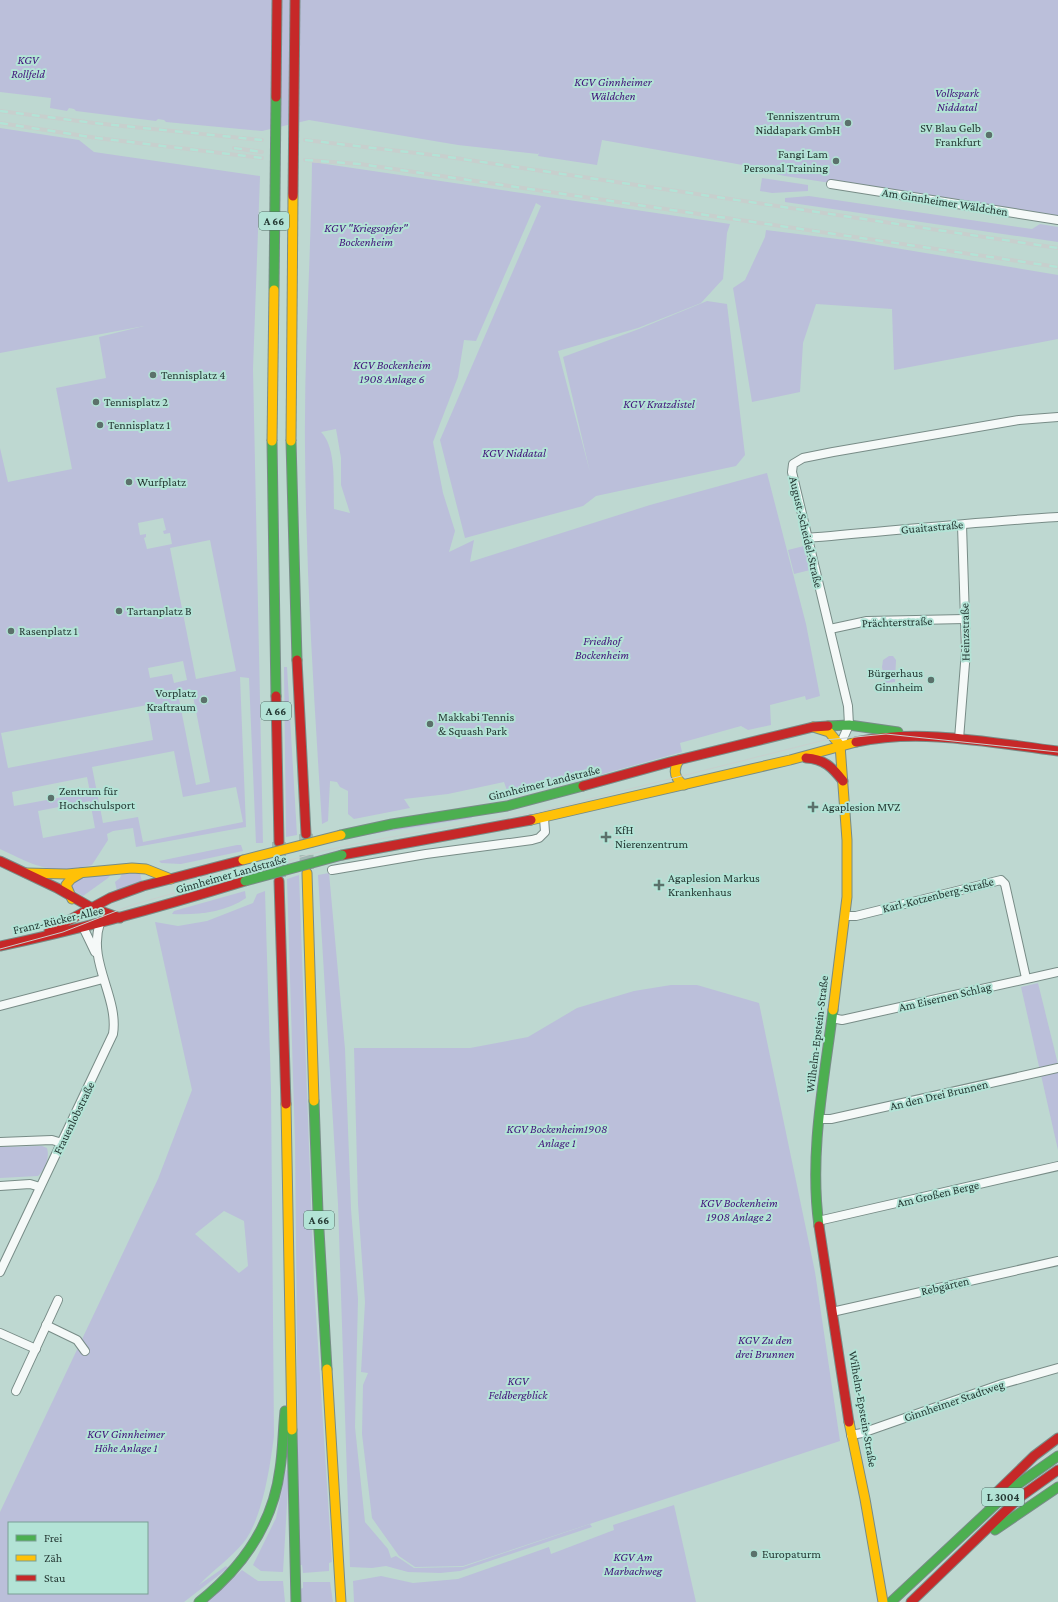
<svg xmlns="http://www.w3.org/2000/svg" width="1058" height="1602" font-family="'Crimson Pro',serif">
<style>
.green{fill:#bbbfda;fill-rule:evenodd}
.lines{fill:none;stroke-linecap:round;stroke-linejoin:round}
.highway-tunnel{stroke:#9fb8b2;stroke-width:14;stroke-dasharray:14 7;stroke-linecap:butt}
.street-casing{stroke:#788c87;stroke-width:10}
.fast-casing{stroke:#788c87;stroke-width:11}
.slow-casing{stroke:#788c87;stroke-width:11}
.jam-casing{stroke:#788c87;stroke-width:11}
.street{stroke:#f5f9f8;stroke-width:8}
.fast{stroke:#4caf50;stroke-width:9}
.slow{stroke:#ffc107;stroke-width:9}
.jam{stroke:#c62828;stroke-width:9}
.tram{stroke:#c7cfcd;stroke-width:1}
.rail-casing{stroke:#c7cfcd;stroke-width:4}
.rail{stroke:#b3e3d6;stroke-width:2.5;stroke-dasharray:8;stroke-linecap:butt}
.fast-bridge-casing{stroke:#788c87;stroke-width:11;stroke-linecap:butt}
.slow-bridge-casing{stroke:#788c87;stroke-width:11;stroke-linecap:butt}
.jam-bridge-casing{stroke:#788c87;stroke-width:11;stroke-linecap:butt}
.fast-bridge{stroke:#4caf50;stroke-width:9}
.slow-bridge{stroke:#ffc107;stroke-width:9}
.jam-bridge{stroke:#c62828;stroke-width:9}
.poi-dot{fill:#5b716b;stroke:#b3e3d6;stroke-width:1.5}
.labels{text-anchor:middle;stroke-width:4;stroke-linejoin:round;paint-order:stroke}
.shield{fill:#b3e3d6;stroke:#506c65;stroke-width:1}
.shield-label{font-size:11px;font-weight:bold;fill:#253934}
.park-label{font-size:12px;font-style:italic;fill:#40137a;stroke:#b3e3d6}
.poi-label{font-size:12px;fill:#253934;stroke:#b3e3d6;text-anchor:start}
.street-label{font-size:12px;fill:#253934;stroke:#b3e3d6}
</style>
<rect width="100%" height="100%" fill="#bed8d1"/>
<g class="green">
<path d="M0 0H1058V218L785 176 762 171 754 167 602 140 597 165 538 156 539 152 538 154 458 145 309 120 262 131 166 122 164 120 158 119 156 121 76 111 74 109 69 108 67 111 50 108 51 98 0 92Z"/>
<path d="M0 128 79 140 94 152 260 176 253 369 263 843H256L249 678 240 677 246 827 136 847 133 828 113 831 107 834 108 840 92 865C50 875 36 866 0 849V448L8 482 72 469 56 388 106 378 99 337 144 326 0 353ZM163 518 166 530 163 531 164 534 170 533 172 544 147 549 144 538 146 537V534L140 535 138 523ZM210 540 236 671 196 679 170 548ZM183 661 187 680 174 683 172 674 150 678 148 668ZM193 696 210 782 196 785 179 699ZM147 705 153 740 8 768 1 733ZM174 751 183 797 236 787 243 822 143 842 138 817 103 823 92 767ZM87 777 90 792 14 806 12 792ZM90 801 95 828 43 838 38 811Z"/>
<path d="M312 162 730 224 727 233 723 279 701 303 638 328 558 351 590 472 563 357 639 329 707 301 727 304 745 455 736 466 596 496 583 506 465 538 440 440 541 206 536 203 476 341 464 340 458 377 433 442 443 493 455 531 449 552 474 540 470 562 650 505 767 473 806 624 820 696 806 700 805 696 770 705 771 725 748 730 741 726 680 743 682 752 578 781 509 796 504 782 448 794 404 799 410 808 354 819 348 814V791L340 787 337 782 330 781 328 821 322 824C314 699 306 574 305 448 304 353 311 258 312 162ZM336 429 341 458V485L350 513 334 509C333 487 337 448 321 432Z"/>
<path d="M762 178 808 185V191L772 193 760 191Z"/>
<path d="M809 196 1032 229 1040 224 1058 227V242L785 202V198Z"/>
<path d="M766 230 853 241 1058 275V339L894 370 892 309 816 304 803 343 800 392 752 402 733 288 745 280 765 237Z"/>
<path d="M804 546 810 570 794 574 788 550Z"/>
<path d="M889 656H893L896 660 895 682 885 683 882 667 883 660Z"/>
<path d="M284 667H287L297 835 286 837Z"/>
<path d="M471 816 472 818 341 839 354 836Z"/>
<path d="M237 845H241L243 851 181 864 161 863 159 861Z"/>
<path d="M123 871 140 873 142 882 117 891 115 882 120 878Z"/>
<path d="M113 872 108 878 83 896 73 890 72 883 75 880Z"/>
<path d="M329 873 345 1049 351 1209 358 1299 355 1427 365 1522 388 1549 391 1558 396 1556 414 1568 463 1567 590 1524 592 1527 460 1571 440 1573 408 1572 386 1566 372 1568 350 1567 338 1204 318 875Z"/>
<path d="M299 875 314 1283 332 1562 329 1563V1571L303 1573 302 1565H299L295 1143 287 879Z"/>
<path d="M245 891 246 898C224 913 197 915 172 914L174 911Z"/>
<path d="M265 891 271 1088 274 1436C270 1466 263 1517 244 1542 231 1558 213 1570 199 1585L226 1566 228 1568 184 1602H0V1512L158 1179 192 1090 155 922 178 926 207 921 253 903 257 894ZM224 1211 244 1221 248 1266 239 1273 195 1234ZM9 1523H147V1593H9Z"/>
<path d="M1038 983 1058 1064V1150L1021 987Z"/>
<path d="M671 985H697L759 1003 815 1272 840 1441 463 1566 415 1567 399 1556 372 1518 362 1434 363 1385 368 1373 361 1372 365 1302 358 1204 354 1048H470L528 1037 577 1008 634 991Z"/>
<path d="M42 1146 47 1148C50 1157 45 1170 38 1176L0 1178V1147Z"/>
<path d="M286 1470 289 1471 283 1572 261 1571 253 1565 276 1518Z"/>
<path d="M674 1505 696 1602H354L353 1581 381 1576 413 1583 458 1579 549 1547 551 1554 614 1530 613 1525Z"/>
<path d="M242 1570 258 1581H283L285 1602H208Z"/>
<path d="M303 1582H330L333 1602H300V1589L303 1588Z"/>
</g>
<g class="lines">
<g class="highway-tunnel">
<path d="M306 834 307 873"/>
<path d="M279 842V881"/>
</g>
<g class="street-casing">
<g id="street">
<path d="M831 184 1058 220"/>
<path d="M807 538C890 531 974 522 1058 517"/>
<path d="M830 629 867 621 965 619"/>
<path d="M959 739 966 651 962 525"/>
<path d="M840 745 849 725 848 706 792 472 793 464 803 458 833 452 1019 420 1058 417"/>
<path d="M332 870 426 854 532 840 539 838 545 832 544 818"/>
<path d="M845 916H856L1001 880 1005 884 1026 978"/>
<path d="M83 927 95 952"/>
<path d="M0 1006 103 979"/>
<path d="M832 1018 842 1020 1058 972"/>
<path d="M819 1119H831L1058 1068"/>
<path d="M0 1142 52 1140 62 1143"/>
<path d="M0 1186 30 1184 40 1187"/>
<path d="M818 1221 1058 1166"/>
<path d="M0 1272 113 1034C119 997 87 962 100 923"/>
<path d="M832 1312 1058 1261"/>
<path d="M46 1325 77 1340 85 1351"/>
<path d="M0 1333 36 1349"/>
<path d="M16 1391 58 1300"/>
<path d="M851 1435 862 1433 1002 1384 1058 1368"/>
</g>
</g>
<g class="fast-casing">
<g id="fast">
<path d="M272 441 276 696"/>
<path d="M291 441 297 660"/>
<path d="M828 726 849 725 898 732"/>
<path d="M341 835 392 824 507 806 583 786"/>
<path d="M314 1101 318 1213 327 1369"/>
<path d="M819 1226C809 1154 824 1081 833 1010"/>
<path d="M292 1430 296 1602"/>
<path d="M995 1530 1058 1487"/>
<path d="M199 1602C242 1568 273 1525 280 1469 283 1450 283 1430 285 1411"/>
<path d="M891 1602 1014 1487 1058 1456"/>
</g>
</g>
<g class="slow-casing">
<g id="slow">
<path d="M813 727 829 732 840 745 847 840V897L833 1010"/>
<path d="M679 760C673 770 674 778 684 785"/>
<path d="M531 820 790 760 856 742"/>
<path d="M26 873 67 874 132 868 146 869 171 879"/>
<path d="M307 873 314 1101"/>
<path d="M72 899 66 885 71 879 81 873"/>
<path d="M286 1104 292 1430"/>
<path d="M327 1369 341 1602"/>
<path d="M849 1422 865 1499 883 1602"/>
</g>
</g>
<g class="jam-casing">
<g id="jam">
<path d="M297 660 306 834"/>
<path d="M276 696 279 842"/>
<path d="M856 742C922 728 992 743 1058 751"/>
<path d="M806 758C824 759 832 767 843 781"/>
<path d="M583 786 670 762 813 727 828 726"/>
<path d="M342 855 531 820"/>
<path d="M0 861 57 888 92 908 120 918"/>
<path d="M279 881 286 1104"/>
<path d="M49 931 110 898 143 886 243 860"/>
<path d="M0 946C83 929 164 906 245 881"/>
<path d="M819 1226 849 1422"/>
<path d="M997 1492 1034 1456 1058 1438"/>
<path d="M911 1602 1020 1497 1058 1470"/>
</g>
</g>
<use href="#street" class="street"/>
<use href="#fast" class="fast"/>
<use href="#slow" class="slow"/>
<use href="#jam" class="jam"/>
<path class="tram" d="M0 949 63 932 132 905 322 851 380 839 538 812 825 740 886 734 1058 752"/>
<g class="rail-casing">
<g id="rail">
<path d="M0 111 94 123 262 140"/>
<path d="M0 123 97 138 262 158"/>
<path d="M305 140 442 156 1058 248"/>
<path d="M234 148 262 152"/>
<path d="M305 160 360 164 1058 267"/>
</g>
</g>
<use href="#rail" class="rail"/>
<g class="fast-bridge-casing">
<g id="fast-bridge">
<path d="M274 290 276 97"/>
<path d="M245 881 342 855"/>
</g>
</g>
<g class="slow-bridge-casing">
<g id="slow-bridge">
<path d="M272 441 274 290"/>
<path d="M291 441 293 196"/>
<path d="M243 860 341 835"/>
</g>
</g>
<g class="jam-bridge-casing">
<g id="jam-bridge">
<path d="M276 97 277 0"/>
<path d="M293 196 295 0"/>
</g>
</g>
<use href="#fast-bridge" class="fast-bridge"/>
<use href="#slow-bridge" class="slow-bridge"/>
<use href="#jam-bridge" class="jam-bridge"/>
</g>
<g class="poi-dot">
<circle cx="848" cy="123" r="4"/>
<circle cx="989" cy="135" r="4"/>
<circle cx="836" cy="161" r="4"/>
<circle cx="153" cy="375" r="4"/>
<circle cx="96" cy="402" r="4"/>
<circle cx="100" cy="425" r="4"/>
<circle cx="129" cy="482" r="4"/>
<circle cx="119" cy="611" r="4"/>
<circle cx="11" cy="631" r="4"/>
<circle cx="931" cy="680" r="4"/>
<circle cx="204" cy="700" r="4"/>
<circle cx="430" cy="724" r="4"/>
<circle cx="51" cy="798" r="4"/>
<path d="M811 801h4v4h4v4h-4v4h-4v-4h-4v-4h4z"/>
<path d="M604 831h4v4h4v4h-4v4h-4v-4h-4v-4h4z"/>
<path d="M657 879h4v4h4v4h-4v4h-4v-4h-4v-4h4z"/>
<circle cx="754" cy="1554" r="4"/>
</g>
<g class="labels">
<g class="shield">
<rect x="259" y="212" width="30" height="18" rx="3"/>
<rect x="261" y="702" width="30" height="18" rx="3"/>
<rect x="304" y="1211" width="30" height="18" rx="3"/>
<rect x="982" y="1488" width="42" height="18" rx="3"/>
</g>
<g class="shield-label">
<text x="274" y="225">A 66</text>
<text x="276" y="715">A 66</text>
<text x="319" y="1224">A 66</text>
<text x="1003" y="1501">L 3004</text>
</g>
<g class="park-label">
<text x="28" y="64">KGV<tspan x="28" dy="14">Rollfeld</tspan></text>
<text x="613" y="86">KGV Ginnheimer<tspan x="613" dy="14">Wäldchen</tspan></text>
<text x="957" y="97">Volkspark<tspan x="957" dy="14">Niddatal</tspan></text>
<text x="366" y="232">KGV "Kriegsopfer"<tspan x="366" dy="14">Bockenheim</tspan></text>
<text x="392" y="369">KGV Bockenheim<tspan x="392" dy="14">1908 Anlage 6</tspan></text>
<text x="659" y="408">KGV Kratzdistel</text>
<text x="514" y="457">KGV Niddatal</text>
<text x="602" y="645">Friedhof<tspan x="602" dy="14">Bockenheim</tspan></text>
<text x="557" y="1133">KGV Bockenheim1908<tspan x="557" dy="14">Anlage 1</tspan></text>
<text x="739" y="1207">KGV Bockenheim<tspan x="739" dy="14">1908 Anlage 2</tspan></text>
<text x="765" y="1344">KGV Zu den<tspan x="765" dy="14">drei Brunnen</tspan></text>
<text x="518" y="1385">KGV<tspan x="518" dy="14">Feldbergblick</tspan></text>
<text x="126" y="1438">KGV Ginnheimer<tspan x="126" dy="14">Höhe Anlage 1</tspan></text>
<text x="633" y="1561">KGV Am<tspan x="633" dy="14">Marbachweg</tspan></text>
</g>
<g class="poi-label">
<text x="840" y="120" text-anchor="end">Tenniszentrum<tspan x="840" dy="14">Niddapark GmbH</tspan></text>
<text x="981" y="132" text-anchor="end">SV Blau Gelb<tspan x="981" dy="14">Frankfurt</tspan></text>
<text x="828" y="158" text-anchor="end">Fangi Lam<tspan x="828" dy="14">Personal Training</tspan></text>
<text x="161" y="379">Tennisplatz 4</text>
<text x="104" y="406">Tennisplatz 2</text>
<text x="108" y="429">Tennisplatz 1</text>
<text x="137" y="486">Wurfplatz</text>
<text x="127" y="615">Tartanplatz B</text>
<text x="19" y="635">Rasenplatz 1</text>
<text x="923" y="677" text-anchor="end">Bürgerhaus<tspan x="923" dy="14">Ginnheim</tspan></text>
<text x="196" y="697" text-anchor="end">Vorplatz<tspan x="196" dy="14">Kraftraum</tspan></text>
<text x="438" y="721">Makkabi Tennis<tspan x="438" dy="14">&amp; Squash Park</tspan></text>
<text x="59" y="795">Zentrum für<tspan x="59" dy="14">Hochschulsport</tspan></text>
<text x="822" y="811">Agaplesion MVZ</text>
<text x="615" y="834">KfH<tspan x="615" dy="14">Nierenzentrum</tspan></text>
<text x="668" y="882">Agaplesion Markus<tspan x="668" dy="14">Krankenhaus</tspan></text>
<text x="762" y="1558">Europaturm</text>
</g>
<g class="street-label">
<text transform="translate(945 202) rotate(9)" y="4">Am Ginnheimer Wäldchen</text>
<text transform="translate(932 527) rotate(-5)" y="4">Guaitastraße</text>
<text transform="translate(806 532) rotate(77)" y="4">August-Scheidel-Straße</text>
<text transform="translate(897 622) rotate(-2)" y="4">Prächterstraße</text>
<text transform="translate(965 632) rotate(-91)" y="4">Heinzstraße</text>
<text transform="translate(544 783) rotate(-14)" y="4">Ginnheimer Landstraße</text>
<text transform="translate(231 874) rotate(-16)" y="4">Ginnheimer Landstraße</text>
<text transform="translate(938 895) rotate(-14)" y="4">Karl-Kotzenberg-Straße</text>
<text transform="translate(58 920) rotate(-13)" y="4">Franz-Rücker-Allee</text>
<text transform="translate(945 997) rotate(-13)" y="4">Am Eisernen Schlag</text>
<text transform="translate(817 1034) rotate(-83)" y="4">Wilhelm-Epstein-Straße</text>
<text transform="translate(939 1095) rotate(-13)" y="4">An den Drei Brunnen</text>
<text transform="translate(74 1118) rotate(-64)" y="4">Frauenlobstraße</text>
<text transform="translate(938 1194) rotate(-13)" y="4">Am Großen Berge</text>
<text transform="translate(945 1286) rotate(-13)" y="4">Rebgärten</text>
<text transform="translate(954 1401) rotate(-19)" y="4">Ginnheimer Stadtweg</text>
<text transform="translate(863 1409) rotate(80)" y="4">Wilhelm-Epstein-Straße</text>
</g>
</g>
<rect x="8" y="1522" width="140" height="72" fill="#b3e3d6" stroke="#7a9f95"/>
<rect x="16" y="1535" width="20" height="6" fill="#4caf50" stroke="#7a9f95"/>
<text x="44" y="1542" font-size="12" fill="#253934">Frei</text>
<rect x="16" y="1555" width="20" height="6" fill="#ffc107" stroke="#7a9f95"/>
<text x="44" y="1562" font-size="12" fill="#253934">Zäh</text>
<rect x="16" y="1575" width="20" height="6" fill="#c62828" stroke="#7a9f95"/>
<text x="44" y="1582" font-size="12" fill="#253934">Stau</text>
</svg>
